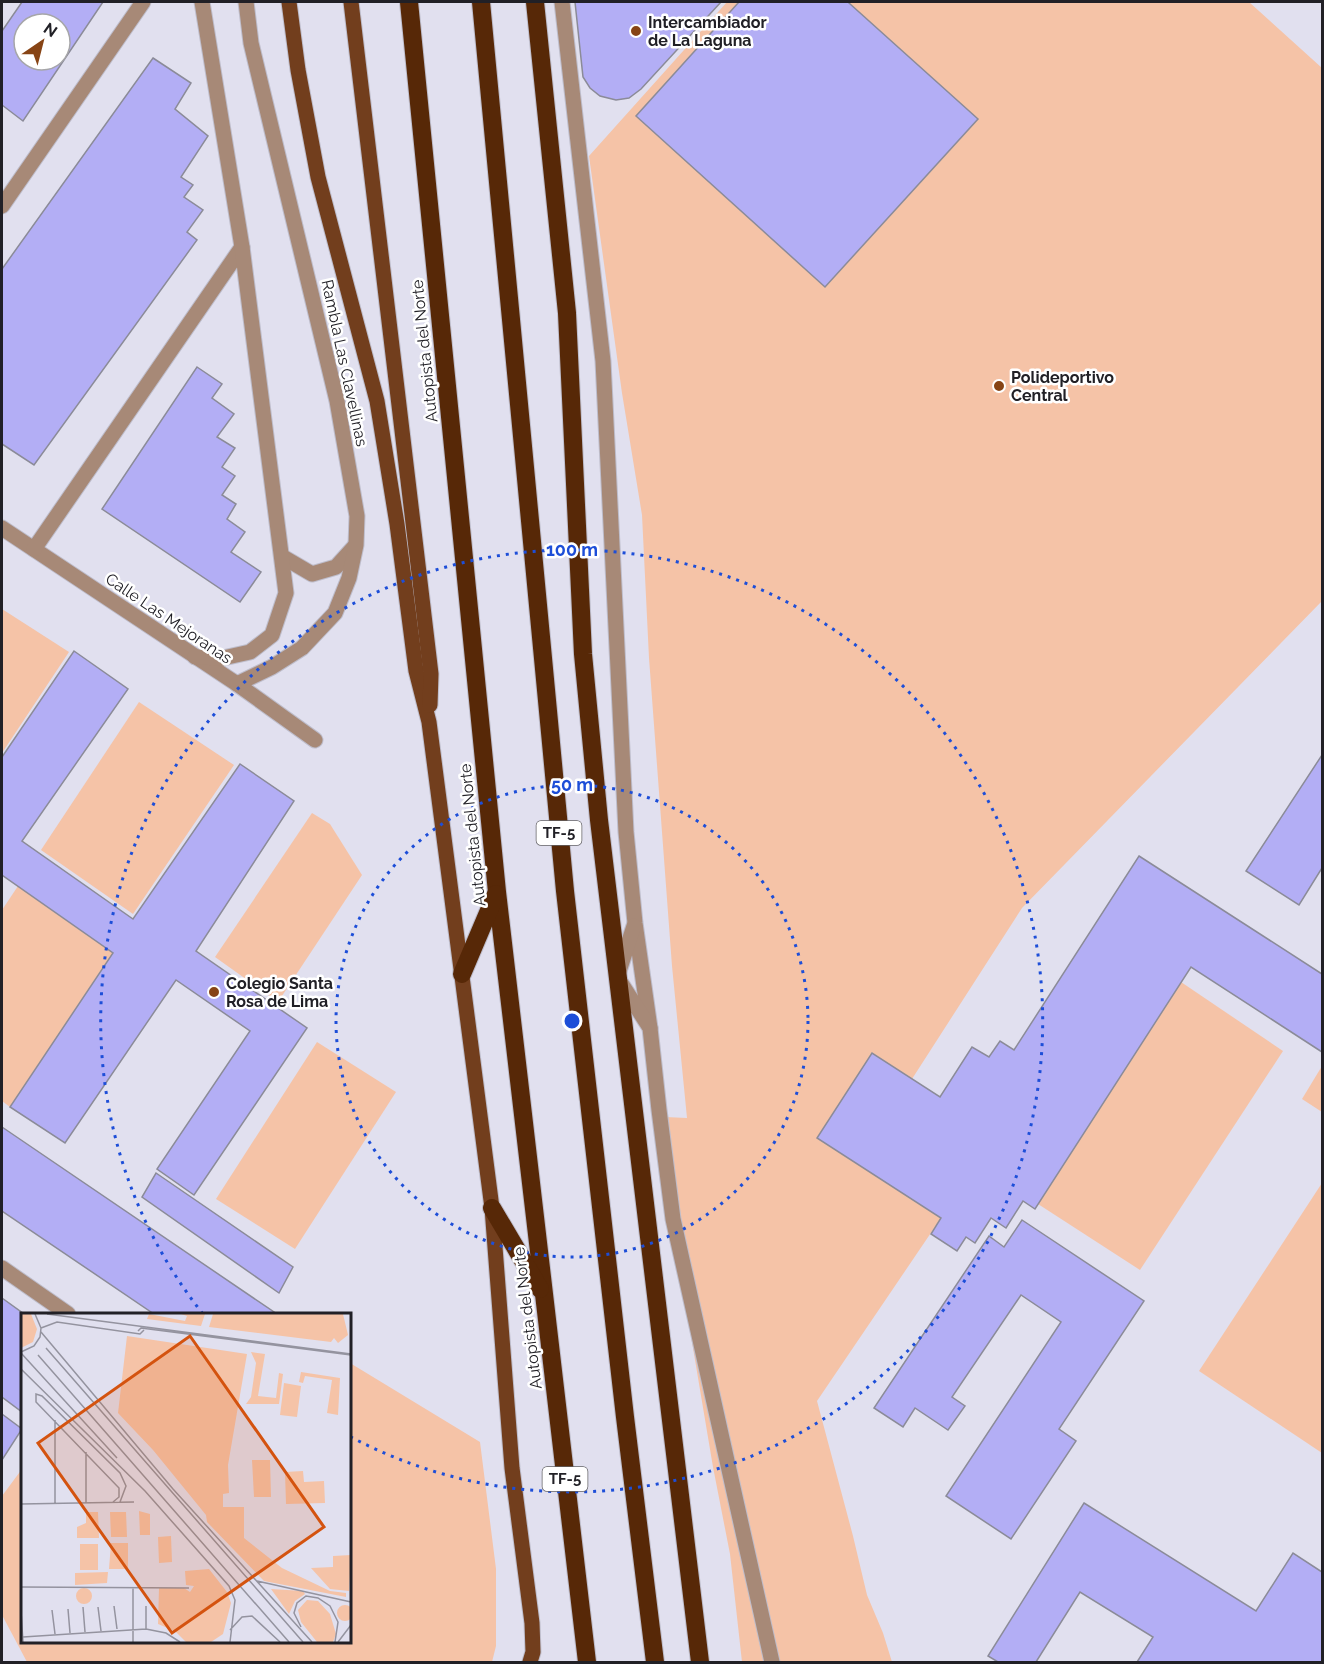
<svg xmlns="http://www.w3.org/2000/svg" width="1324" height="1664" font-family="Raleway,sans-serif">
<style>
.green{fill:#f5c3a7}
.building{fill:#b3aef5;stroke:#8b8b98;stroke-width:1.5;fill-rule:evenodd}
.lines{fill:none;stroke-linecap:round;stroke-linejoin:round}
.minor-casing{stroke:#bebdcb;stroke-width:17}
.major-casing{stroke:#bebdcb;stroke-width:17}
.highway-casing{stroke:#bebdcb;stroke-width:20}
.minor{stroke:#a78977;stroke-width:15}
.major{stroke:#723e1d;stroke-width:15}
.highway{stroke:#572807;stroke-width:18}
.ring{fill:none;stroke:#1d4ed8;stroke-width:3;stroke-dasharray:3 6}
.poi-dot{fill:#874415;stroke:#fff;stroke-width:2}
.labels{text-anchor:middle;stroke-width:5;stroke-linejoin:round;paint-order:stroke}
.shield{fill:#fff;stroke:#646367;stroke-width:1.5}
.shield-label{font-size:15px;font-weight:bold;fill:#212026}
.poi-label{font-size:16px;font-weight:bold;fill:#212026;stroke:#fff;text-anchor:start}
.street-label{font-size:16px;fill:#212026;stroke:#fff}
.inset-road{fill:none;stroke:#94939f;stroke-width:1.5}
.view{fill:#d4530f;fill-opacity:0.15;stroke:#d4530f;stroke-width:3}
.inset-edge{fill:none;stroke:#212026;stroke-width:3}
.centre{fill:#1d4ed8;stroke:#fff;stroke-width:3}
.ring-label{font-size:18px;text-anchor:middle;font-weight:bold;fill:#1d4ed8;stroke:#fff;stroke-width:5;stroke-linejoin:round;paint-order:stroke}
</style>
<rect width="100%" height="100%" fill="#e1e0ef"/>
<g class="green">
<path d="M727 2H1249L1322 68V601L1022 908 912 1079 872 1053 818 1138 941 1218 817 1401 853 1536 867 1595 883 1633 892 1662H742L730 1554 713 1467 676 1247 665 1117 687 1118 672 966 649 658 642 515 622 393 589 156Z"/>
<path d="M2 609 69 652 2 753Z"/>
<path d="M139 702 234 765 133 914 41 850Z"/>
<path d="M312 813 330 824 362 875 278 1002 215 957Z"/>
<path d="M18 886 113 953 10 1107 2 1101V910Z"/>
<path d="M1181 982 1283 1051 1140 1270 1038 1204Z"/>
<path d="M317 1042 396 1092 295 1249 216 1199Z"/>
<path d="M1322 1066V1112L1302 1099Z"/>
<path d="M1322 1183V1453L1199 1371Z"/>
<path d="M350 1363 480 1442 496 1569V1646L492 1662H27L2 1615V1496L22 1469V1642H350Z"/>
</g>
<g class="building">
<path d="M22 2H103L23 121 2 105V31ZM24 24H60V60H24Z"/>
<path d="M575 2H721L641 89 629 98 616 100 600 96 590 88 583 77Z"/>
<path d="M739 2H850L849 3 978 119 825 287 636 116Z"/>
<path d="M153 58 191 83 175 109 208 136 181 177 193 185 184 197 203 210 187 232 197 240 34 465 2 444V269Z"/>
<path d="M197 367 222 384 212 398 234 414 217 437 235 448 222 467 235 476 222 495 236 504 227 519 245 532 231 552 261 572 240 602 102 509Z"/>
<path d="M74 651 128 689 22 841 133 919 240 764 294 801 196 951 307 1028 194 1195 157 1169 250 1031 176 980 65 1143 10 1107 113 953 2 875V757Z"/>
<path d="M1322 755V868L1299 905 1246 871Z"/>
<path d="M1139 856 1322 974V1052L1191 967 1035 1209 1023 1201 1006 1228 991 1218 975 1243 966 1237 957 1251 931 1234 941 1218 817 1138 872 1053 940 1097 972 1047 989 1057 1000 1041 1014 1050Z"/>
<path d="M2 1127 277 1314H154L2 1211Z"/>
<path d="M156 1173 293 1267 279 1293 142 1197Z"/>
<path d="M1022 1220 1144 1301 1059 1429 1076 1441 1011 1539 946 1496 1061 1322 1021 1295 952 1397 965 1406 948 1430 915 1408 903 1427 874 1408 989 1236 1004 1247Z"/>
<path d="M2 1298 24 1314 22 1412 2 1397Z"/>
<path d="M2 1414 22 1429 2 1460Z"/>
<path d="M1084 1503 1256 1611 1293 1553 1322 1572V1662H1137L1153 1637 1080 1592 1036 1662H998L988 1656Z"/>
</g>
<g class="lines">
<g class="minor-casing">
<g id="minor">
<path d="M562 2 603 361 626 832 635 923 650 1028"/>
<path d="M2 206 143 2"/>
<path d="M2 528 237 684 315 740"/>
<path d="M34 549 242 247"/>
<path d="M283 557 312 574 336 567 355 546"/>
<path d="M195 657 223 658 250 652 272 635 286 593 242 247 202 2"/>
<path d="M237 684 272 667 302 648 335 613 349 578 356 545 357 516 337 401 251 43 246 2"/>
<path d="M634 926 617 977 650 1028 659 1110 673 1219 772 1662"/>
<path d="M2 1268 68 1314"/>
</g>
</g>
<g class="major-casing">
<g id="major">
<path d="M289 2 298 70 318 177 377 401 397 524 416 671 429 722 492 1208 512 1468 532 1623 533 1652 530 1662"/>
<path d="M351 2 431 674 430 705"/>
</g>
</g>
<g class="highway-casing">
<g id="highway">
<path d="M409 2 497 892 587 1662"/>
<path d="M481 2 565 891 625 1417 655 1662"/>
<path d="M535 2 567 313 583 654 599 820 700 1662"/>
<path d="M462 974 496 894"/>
<path d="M492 1208 540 1289"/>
</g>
</g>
<use href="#minor" class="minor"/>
<use href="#major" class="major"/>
<use href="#highway" class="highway"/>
</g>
<g class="ring">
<circle cx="572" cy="1021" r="236"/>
<path d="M203 1314A471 471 0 1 1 351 1437"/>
</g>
<g class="poi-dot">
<circle cx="636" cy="31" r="6"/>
<circle cx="999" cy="386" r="6"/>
<circle cx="214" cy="992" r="6"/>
</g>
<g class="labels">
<g class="shield">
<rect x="536.5" y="821" width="45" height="24" rx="4.5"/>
<rect x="542.5" y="1467" width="45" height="24" rx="4.5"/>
</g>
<g class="shield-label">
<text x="559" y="838">TF-5</text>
<text x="565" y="1484">TF-5</text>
</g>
<g class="poi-label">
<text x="648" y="28">Intercambiador<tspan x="648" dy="18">de La Laguna</tspan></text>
<text x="1011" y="383">Polideportivo<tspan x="1011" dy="18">Central</tspan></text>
<text x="226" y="989">Colegio Santa<tspan x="226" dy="18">Rosa de Lima</tspan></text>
</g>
<g class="street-label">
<text transform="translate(424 351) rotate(-96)" y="6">Autopista del Norte</text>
<text transform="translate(345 363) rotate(78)" y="6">Rambla Las Clavellinas</text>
<text transform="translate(169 618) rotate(34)" y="6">Calle Las Mejoranas</text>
<text transform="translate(472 835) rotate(-96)" y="6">Autopista del Norte</text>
<text transform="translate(527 1318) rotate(-97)" y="6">Autopista del Norte</text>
</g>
</g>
<g transform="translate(21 1313)">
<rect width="330" height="330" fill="#e1e0ef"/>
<path d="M0 1H10L16 16 12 29 0 35ZM128 1 164 8 166 3 160 1H184L180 13 126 6ZM192 1H322L327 22 317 30 313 25 310 29 188 14ZM106 23 226 41 207 152 208 180 202 181V194H223V225L261 255 309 278 325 280V284L243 268 186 209 185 202 132 137 97 100ZM230 39 244 41 237 83 255 85 258 60 262 61 258 91H225L230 84 235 50ZM280 59 319 65 317 102 306 100 311 67 284 63 282 70 278 69ZM263 70 280 73 276 104 259 102ZM231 147H249L250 184H233ZM282 158 283 169 303 168 304 190 265 191 264 159ZM118 198 129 201V222H119ZM65 199H77L78 225H56V214L65 210ZM89 199H105L106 224H90ZM150 223 151 249 138 250 137 224ZM90 230H107V256H88ZM59 231H77V257H59ZM330 242 328 278 309 276 290 255 312 254V243ZM188 256 206 279 210 290 202 321 190 329H165L154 318 137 311 138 275H163L169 279 173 273 165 272 164 258ZM87 259 86 270 54 272V260ZM55 283a8 8 0 1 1 16 0a8 8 0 1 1-16 0ZM250 276 282 278 284 281 274 288 268 301ZM286 287 297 288 309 301 315 321 312 329H296L280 309 277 297ZM316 300a8 8 0 1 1 16 0a8 8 0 1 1-16 0Z" fill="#f5c3a7"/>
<path class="inset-road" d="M26 1 330 41M20 15 36 9 119 21 123 17M117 18 120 15 330 42M20 19 152 176 291 329M25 35 282 329M0 39 13 33 19 24 20 15 14 1M0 40 96 145M17 42 268 329M0 56 124 178 208 273 214 287 209 329M34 107V191M0 108V143M65 139V190M92 189 98 184V175L15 89V81L21 83 99 160 105 173 99 189M0 191 113 189M236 268 330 289M0 274 168 275M93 293 96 316M125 293V316M62 294 64 319M77 294 80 318M47 296 49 320M31 297 34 321M0 298 2 329M280 314 273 300 276 290 285 283 297 285 309 293 317 309 314 329M209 317 221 304 231 303 259 329M2 324 125 316 145 320 159 329M112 329V275M317 329 330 312"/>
<path class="view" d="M169 23 303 214 151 320 17 130Z"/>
<rect width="330" height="330" class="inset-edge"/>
</g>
<circle cx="572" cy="1021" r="9" class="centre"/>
<g class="ring-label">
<text x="572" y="556">100 m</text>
<text x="572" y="791">50 m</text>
</g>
<rect width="1324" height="1664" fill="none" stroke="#212026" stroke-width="6"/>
<g transform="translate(42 42) rotate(35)"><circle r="28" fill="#ffffff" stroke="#a6a6a8" stroke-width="1.5"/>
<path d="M0-4.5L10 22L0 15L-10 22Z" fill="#874415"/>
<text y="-9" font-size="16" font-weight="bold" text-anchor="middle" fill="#212026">N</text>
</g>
</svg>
